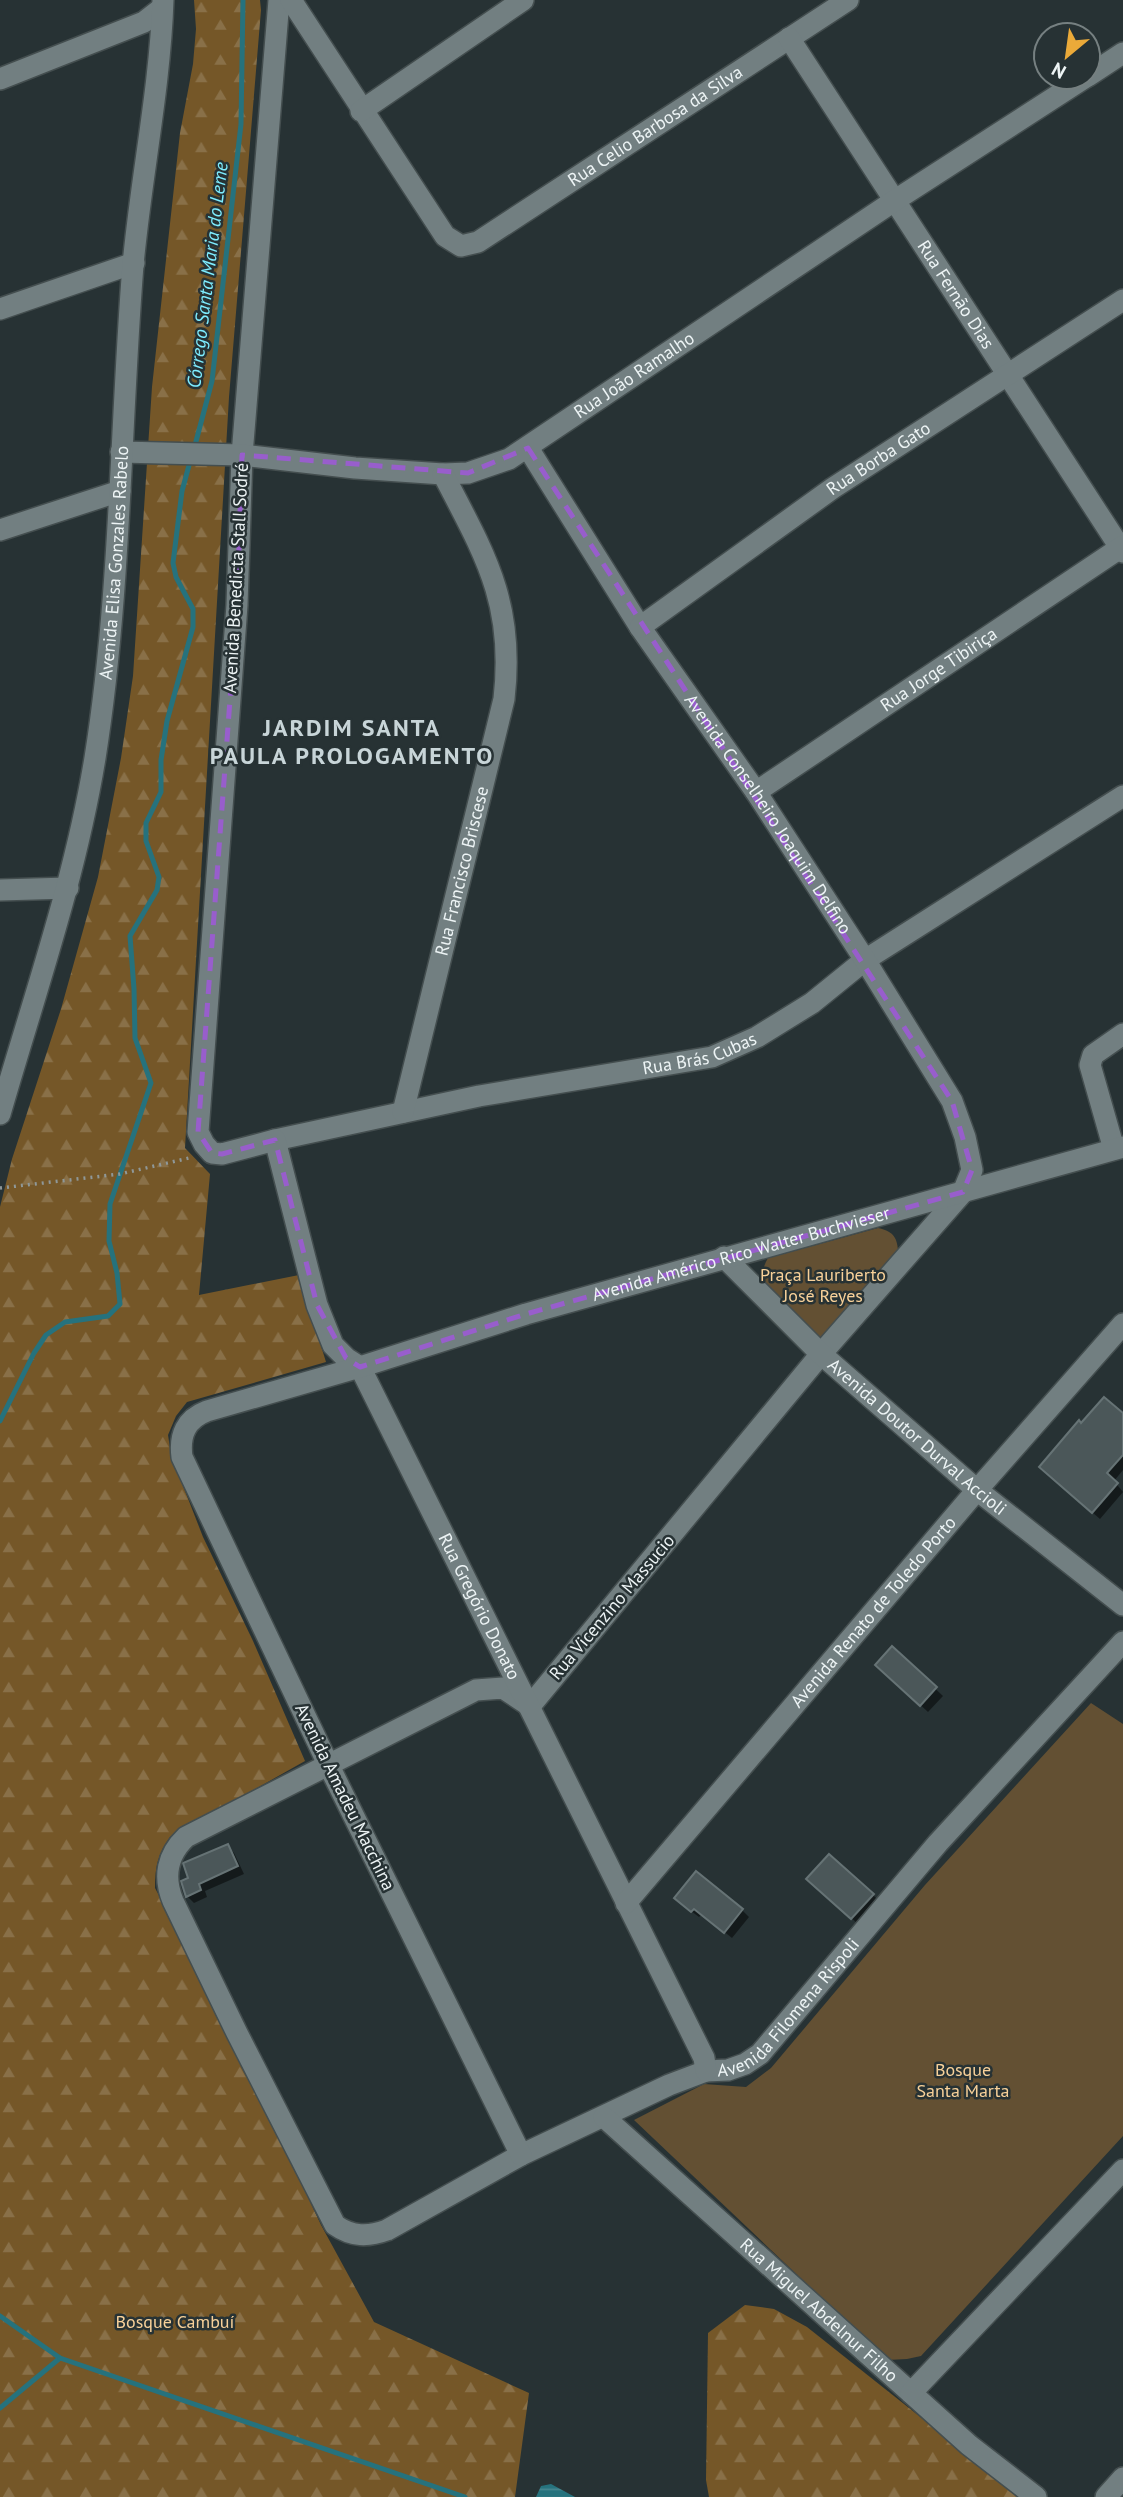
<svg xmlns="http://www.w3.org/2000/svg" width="1123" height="2497" font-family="'PT Sans',sans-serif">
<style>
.green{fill:#635033}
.forest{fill:url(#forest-firs)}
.water{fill:url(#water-rules)}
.shadow{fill:#0007}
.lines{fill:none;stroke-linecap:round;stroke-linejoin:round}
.stream{stroke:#26727d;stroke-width:5}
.building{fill:#4b5759;stroke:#667375;stroke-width:2}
.minor-casing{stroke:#444e4f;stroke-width:24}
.path{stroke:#8f9899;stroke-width:3.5;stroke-dasharray:2 5;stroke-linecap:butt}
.minor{stroke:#727f81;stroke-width:21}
.marked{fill:none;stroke:#985ecc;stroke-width:5;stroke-dasharray:14 9;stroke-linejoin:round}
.labels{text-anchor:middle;stroke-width:5;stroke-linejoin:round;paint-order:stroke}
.street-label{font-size:18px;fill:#edf4f5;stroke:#273234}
.park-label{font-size:18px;fill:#f8d199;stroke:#273234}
.water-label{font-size:19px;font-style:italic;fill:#7eedff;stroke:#273234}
.district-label{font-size:24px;font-weight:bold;letter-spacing:2px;fill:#c8d5d8;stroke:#273234}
</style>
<defs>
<pattern id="forest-firs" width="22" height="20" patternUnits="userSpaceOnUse" patternTransform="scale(1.75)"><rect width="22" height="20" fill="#755728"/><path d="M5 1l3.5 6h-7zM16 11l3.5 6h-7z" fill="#897048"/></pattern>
<pattern id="water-rules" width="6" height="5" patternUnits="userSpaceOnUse" patternTransform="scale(1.75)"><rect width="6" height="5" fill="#26727d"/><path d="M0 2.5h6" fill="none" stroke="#468790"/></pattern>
</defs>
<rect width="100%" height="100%" fill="#273234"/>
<g class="green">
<path d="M878 1228C892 1231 897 1236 898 1251L834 1338 816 1339 766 1286C762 1275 762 1268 768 1258Z"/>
<path d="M1091 1703 1123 1724V2136L921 2356 907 2359 887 2360 634 2120 704 2084 746 2087 771 2068 925 1885Z"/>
</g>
<g class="forest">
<path d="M194 0H260L261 10 229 397 185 1148 210 1174 199 1295 299 1275 326 1362 187 1402 176 1416 168 1435 171 1455 203 1537 253 1641 305 1761 170 1837C158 1853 155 1867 155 1888L232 2036 321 2225 374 2322 529 2393 515 2497H0V1207L12 1159 61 1009 98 877 121 758 133 676 152 387 180 133 193 64 196 29Z"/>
<path d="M745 2305 774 2309 807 2327 1021 2497H709L706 2480 708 2333Z"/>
</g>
<path class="water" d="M551 2484 575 2497H536L541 2486Z"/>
<g class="shadow">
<path d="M1123 1416V1470L1114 1481 1123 1492 1100 1519 1048 1474 1082 1425Z"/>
<path d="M893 1649 943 1696 928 1712 885 1672Z"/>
<path d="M227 1846 234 1853 244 1874 205 1891 207 1897 194 1903 187 1896Z"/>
<path d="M816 1886 873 1895 880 1902 859 1925Z"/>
<path d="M683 1905 742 1910 749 1917 732 1938 702 1914 699 1917Z"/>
</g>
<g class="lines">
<g class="stream">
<path d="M194 449 212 381 241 124 243 0"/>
<path d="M0 1421 34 1353 46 1335 65 1322 108 1316 120 1304 117 1273 109 1241 110 1204 151 1083 135 1038 134 989 130 936 157 890 159 877 146 841V823L161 792V760L167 721 193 627V609L176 577 173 563 182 491 191 458"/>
<path d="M0 2316 60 2358 0 2408"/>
<path d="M60 2358 465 2497"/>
</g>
</g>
<g class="building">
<path d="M1104 1397 1123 1413V1455L1107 1473 1118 1483 1092 1513 1039 1467 1079 1420 1081 1423Z"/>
<path d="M892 1646 937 1687 920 1706 875 1665Z"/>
<path d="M228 1844 238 1866 199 1884 201 1890 186 1897 181 1881 188 1878 183 1863Z"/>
<path d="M829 1854 874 1894 851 1919 806 1879Z"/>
<path d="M696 1871 743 1909 724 1933 694 1909 691 1912 674 1898Z"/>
</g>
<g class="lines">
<g class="minor-casing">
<g id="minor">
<path id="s1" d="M279 0 242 455 237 605 198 1132 204 1144 212 1153 222 1154 275 1140 479 1096 712 1057 757 1037 812 1003 865 960 1123 796"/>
<path id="s2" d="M291 0 445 236 461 246 478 242 848 0"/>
<path id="s3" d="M789 38 1123 552"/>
<path d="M1088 76 1123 53"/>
<path d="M0 79 144 22 162 8"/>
<path d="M361 111 523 0"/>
<path d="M0 309 134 263"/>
<path id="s4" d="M528 448 640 627 756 792 865 960 952 1101 965 1137 972 1170 963 1192 821 1354 530 1706 503 1688 476 1690 186 1837C167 1855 163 1877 173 1901L237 2033 335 2225C352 2237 368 2237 387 2230L521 2155 669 2085 706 2071 728 2070 745 2064 760 2054 938 1843 1123 1642"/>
<path id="s5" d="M121 452 242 455 355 468 443 474 468 473 509 459 894 201 1086 77"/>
<path d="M0 530 120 491"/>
<path id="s6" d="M640 627 833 488 1123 300"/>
<path id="s7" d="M756 792 1123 546"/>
<path d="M0 890 68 888"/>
<path id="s8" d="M403 1112 504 699C515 603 485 555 443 474"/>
<path id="s9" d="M0 1114C34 996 75 880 95 758 121 595 120 429 133 265 141 177 160 89 163 0"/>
<path id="s10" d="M275 1140 317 1305 333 1345 346 1358 360 1367 704 2058 706 2071"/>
<path d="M1114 1149 1090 1065 1093 1055 1123 1034"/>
<path id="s11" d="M724 1257 821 1354 977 1490 1123 1605"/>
<path id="s12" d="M626 1903 977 1490 1123 1324"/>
<path id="s13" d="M604 2117 969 2445 1036 2497"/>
<path id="s14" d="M521 2155 328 1764 182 1457C179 1435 186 1419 207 1411L360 1367 526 1314 1123 1147"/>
<path d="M911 2393 1123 2170"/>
<path d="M1106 2497 1123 2478"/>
</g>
</g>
<path class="path" d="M0 1188 120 1174 189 1158"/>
<use href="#minor" class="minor"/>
</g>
<path class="marked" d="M528 448 952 1101 972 1170 963 1192 526 1314 360 1367 346 1358 317 1305 275 1140 222 1154 212 1153 198 1132 237 605 242 455 468 473Z"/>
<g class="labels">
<g class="street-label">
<text dy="6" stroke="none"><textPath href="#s2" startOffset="530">Rua Celio Barbosa da Silva</textPath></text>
<text dy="6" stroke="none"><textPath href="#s3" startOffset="306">Rua Fernão Dias</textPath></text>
<text dy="6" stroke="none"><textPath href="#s5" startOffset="542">Rua João Ramalho</textPath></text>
<text dy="6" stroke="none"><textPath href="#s6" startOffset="292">Rua Borba Gato</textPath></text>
<text dy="6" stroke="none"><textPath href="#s9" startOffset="565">Avenida Elisa Gonzales Rabelo</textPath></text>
<text transform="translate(236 578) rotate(-87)" y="6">Avenida Benedicta Stall Sodré</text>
<text dy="6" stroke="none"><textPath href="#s7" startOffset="220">Rua Jorge Tibiriça</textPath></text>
<text dy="6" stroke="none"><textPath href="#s4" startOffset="438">Avenida Conselheiro Joaquim Delfino</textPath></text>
<text dy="6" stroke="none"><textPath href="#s8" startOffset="248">Rua Francisco Briscese</textPath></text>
<text dy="6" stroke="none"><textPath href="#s1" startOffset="1659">Rua Brás Cubas</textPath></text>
<text dy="6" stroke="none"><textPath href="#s14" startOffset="1390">Avenida Américo Rico Walter Buchvieser</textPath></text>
<text dy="6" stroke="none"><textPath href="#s11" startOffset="264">Avenida Doutor Durval Accioli</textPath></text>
<text dy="6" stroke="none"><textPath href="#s10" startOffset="516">Rua Gregório Donato</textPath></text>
<text transform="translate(612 1607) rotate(-50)" y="6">Rua Vicenzino Massucio</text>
<text dy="6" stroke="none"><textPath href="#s12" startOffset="382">Avenida Renato de Toledo Porto</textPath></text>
<text transform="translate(345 1797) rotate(64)" y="6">Avenida Amadeu Macchina</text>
<text dy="6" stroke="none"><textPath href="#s4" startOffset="2884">Avenida Filomena Rispoli</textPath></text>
<text dy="6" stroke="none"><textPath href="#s13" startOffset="289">Rua Miguel Abdelnur Filho</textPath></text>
</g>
<g class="park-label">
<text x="823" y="1281">Praça Lauriberto<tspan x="823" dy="21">José Reyes</tspan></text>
<text x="963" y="2076">Bosque<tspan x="963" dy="21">Santa Marta</tspan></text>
<text x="175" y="2328">Bosque Cambuí</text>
</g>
<g class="water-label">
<text transform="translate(207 275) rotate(-83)" y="7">Córrego Santa Maria do Leme</text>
</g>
<g class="district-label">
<text x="352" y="736">JARDIM SANTA<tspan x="352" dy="28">PAULA PROLOGAMENTO</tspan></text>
</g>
</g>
<g transform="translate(1067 56) rotate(209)"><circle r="33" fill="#273234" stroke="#768081" stroke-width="2"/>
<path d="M0-5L12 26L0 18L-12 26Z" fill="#ebaa39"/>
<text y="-10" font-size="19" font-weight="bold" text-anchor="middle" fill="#edf4f5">N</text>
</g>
</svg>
